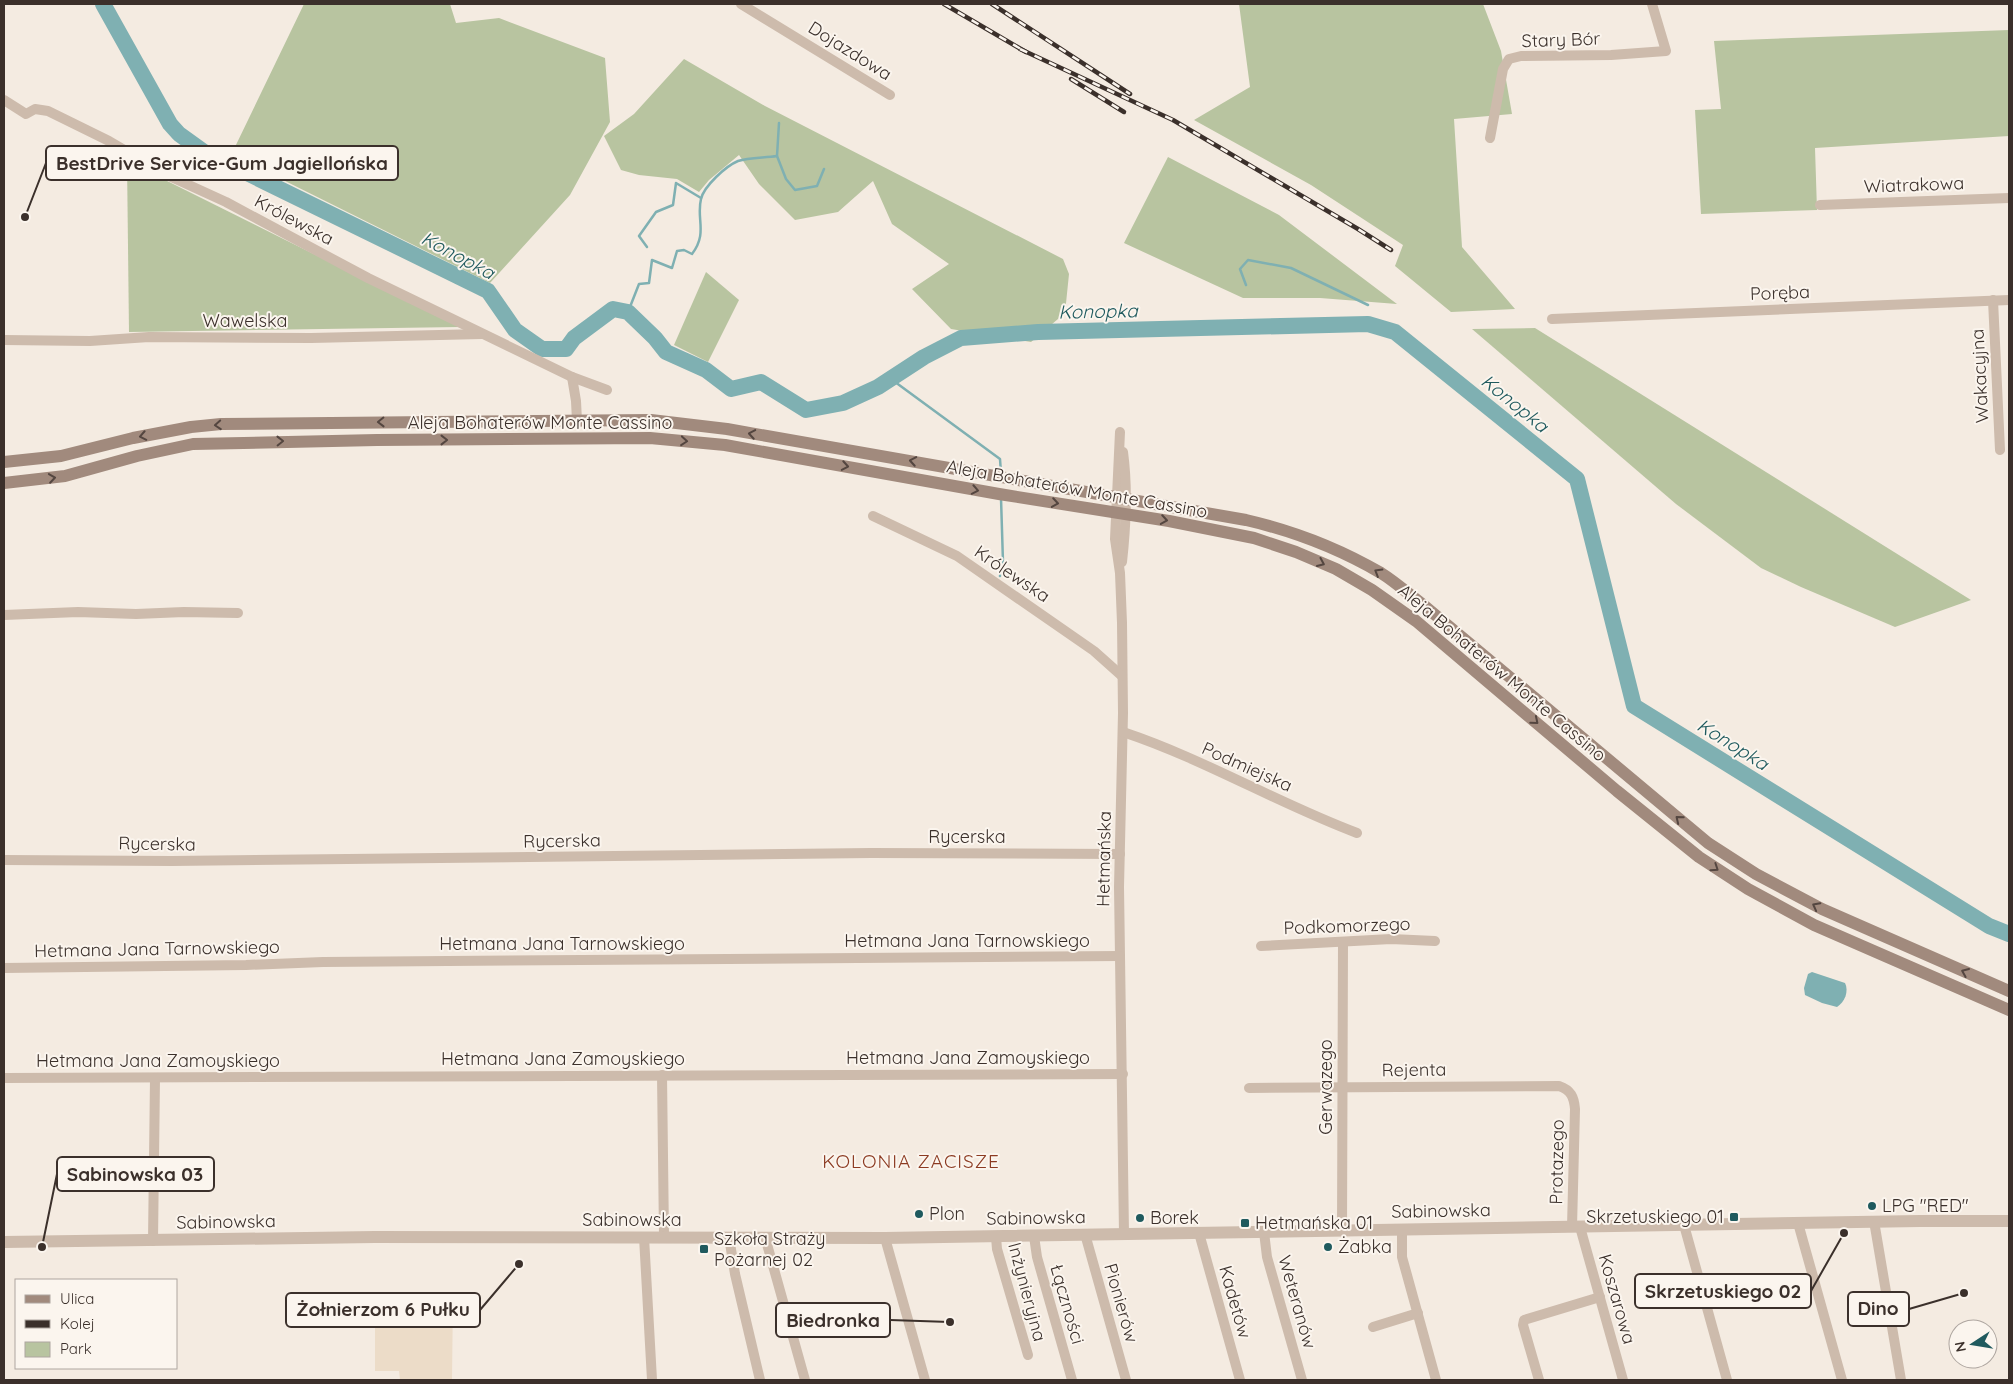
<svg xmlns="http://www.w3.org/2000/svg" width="2013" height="1384" font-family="Quicksand,sans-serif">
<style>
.green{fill:#b8c4a0}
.plaza{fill:#ecdcc8}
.water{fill:#7fb0b2}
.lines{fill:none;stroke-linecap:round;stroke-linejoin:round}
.stream{stroke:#7fb0b2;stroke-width:2.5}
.river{stroke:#7fb0b2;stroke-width:16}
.minor{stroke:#cdbbac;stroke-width:10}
.tertiary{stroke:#cdbbac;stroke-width:12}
.secondary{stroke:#a18a7d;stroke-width:12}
.rail-casing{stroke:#3b302b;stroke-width:4.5}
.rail{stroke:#fbf5ee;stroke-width:2.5;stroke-dasharray:8;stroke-linecap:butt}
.oneway{stroke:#544640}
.poi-dot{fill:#1f5a5e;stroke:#fbf5ee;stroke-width:2}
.labels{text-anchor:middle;stroke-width:4;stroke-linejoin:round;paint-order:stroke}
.street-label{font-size:18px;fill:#3b302b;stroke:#fbf5ee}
.poi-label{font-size:18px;fill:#3b302b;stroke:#fbf5ee;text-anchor:start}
.water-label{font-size:19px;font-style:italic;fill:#1f5a5e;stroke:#fbf5ee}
.neighbourhood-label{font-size:19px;letter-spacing:1px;fill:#8c3b22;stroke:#fbf5ee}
.leader{fill:none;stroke:#3b302b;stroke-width:2}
.callout-dot{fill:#3b302b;stroke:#fbf5ee;stroke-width:2}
.callout{fill:#fbf5ee;stroke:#3b302b;stroke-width:2}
.callout-label{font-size:19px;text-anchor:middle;font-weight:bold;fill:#3b302b}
</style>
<rect width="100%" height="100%" fill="#f4ebe1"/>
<g class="green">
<path d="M304 4H450L456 23 499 18 605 58 610 122 570 195 490 283 241 159 234 149Z"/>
<path d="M1239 4H1483L1501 51 1512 114 1454 119 1462 247 1515 309 1451 312 1395 266 1403 245 1311 185 1194 120 1250 87Z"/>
<path d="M2009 30V136L1815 148 1817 210 1701 214 1695 110 1721 109 1714 41Z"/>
<path d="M684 59 765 106 1063 259 1069 274 1065 313 1031 342 951 329 912 289 949 264 892 224 873 181 838 212 795 220 759 184 739 155 709 180 699 192 677 179 639 175 621 170 604 136 634 114Z"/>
<path d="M1168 157 1279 215 1397 304 1320 298H1243L1124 243Z"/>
<path d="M127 161 460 327 129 332Z"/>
<path d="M706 272 739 300 708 362 674 345Z"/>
<path d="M1535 328 1971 600 1895 627 1801 587 1761 568 1676 504 1472 329Z"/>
</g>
<path class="plaza" d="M375 1295H453L452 1380H400L399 1371H375Z"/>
<path class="water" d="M1812 972 1845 983C1849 991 1845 1002 1837 1007L1822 1003 1805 995 1804 988 1808 974Z"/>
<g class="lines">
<g class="stream">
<path d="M777 156 779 123"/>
<path d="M647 247 639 236 656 212 673 205 676 183 701 198"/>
<path d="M1246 285 1240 269 1248 260 1291 268 1368 305"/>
<path d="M628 312 639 284 649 283 652 260 672 268 677 251 684 250 692 254C708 233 696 219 701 199 704 186 726 166 738 161 749 157 765 158 777 156L786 179 795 190 817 186 824 169"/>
<path d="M891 379 1000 459 1001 473"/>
<path d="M1000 576 1003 562 1001 498"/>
</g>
<path class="river" d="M103 4 170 124 179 134 204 152 488 291 515 330 542 349H566L574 338 613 309 628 312 655 338 666 352 706 370 731 389 761 382 806 410 843 403 878 387 924 357 961 338 1038 332 1368 324 1395 332 1577 479 1634 706 1989 926 2009 934"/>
<g class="minor">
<path d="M741 4 890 95"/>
<path d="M4 100 26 114 35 109 48 111 109 141 167 175 226 202 368 278 572 377 607 390"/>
<path d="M1490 138 1503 69 1509 59 1521 56 1611 55 1666 51 1652 4"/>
<path d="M1820 205 2009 198"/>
<path d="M1993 300 2000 450"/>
<path d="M1552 319 2009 300"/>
<path d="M4 340 90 341 149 337 311 338 482 334"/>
<path d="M572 377 576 401 577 421"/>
<path d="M1120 432 1115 539 1120 573 1122 623 1123 713 1119 887 1124 1234"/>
<path d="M873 516 957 556 1094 651 1122 676"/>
<path d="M1122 562C1126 526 1128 489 1123 452"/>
<path d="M4 615 78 612 136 614 184 612 238 613"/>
<path d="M1123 732C1204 759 1277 803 1357 833"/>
<path d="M4 860 172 861 871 853 1120 854"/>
<path d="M1261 946 1391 939 1435 941"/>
<path d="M4 968 246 965 323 962 1120 956"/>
<path d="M662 1075 664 1237"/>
<path d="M4 1078 1123 1074"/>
<path d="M1249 1088 1559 1086C1571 1090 1574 1097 1575 1109L1572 1227"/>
<path d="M1874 1221 1901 1380"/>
<path d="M1798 1223 1842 1380"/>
<path d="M1684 1225 1727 1380"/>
<path d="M1580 1227 1623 1380"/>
<path d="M1402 1230V1257L1436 1380"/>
<path d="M1342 1231 1343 942"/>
<path d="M1264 1232 1267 1257 1302 1380"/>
<path d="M1199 1233 1240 1380"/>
<path d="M1085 1234 1126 1380"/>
<path d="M1034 1236 1037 1257 1072 1380"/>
<path d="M644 1237 652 1380"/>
<path d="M729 1237 735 1274 760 1380"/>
<path d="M765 1237 805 1380"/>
<path d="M996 1237 997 1249 1028 1355"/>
<path d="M885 1238 925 1380"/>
<path d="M153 1241 155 1078"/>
<path d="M1373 1327 1418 1313"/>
<path d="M1539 1380 1523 1325 1524 1320 1600 1297"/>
</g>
<path class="tertiary" d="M4 1242 375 1237 885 1238 1920 1221H2009"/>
<g class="secondary">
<path d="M4 462 61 456 133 438 191 427 221 424 651 420 727 429 1246 520C1294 531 1338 548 1381 573 1397 583 1411 596 1427 608L1708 843 1756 874 1822 909 2009 991"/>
<path d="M4 483 65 476 137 456 193 444 377 440 650 438 725 445 999 494 1169 521 1254 538 1296 552 1336 569 1372 590 1416 621 1617 791 1699 857 1748 889 1814 925 2009 1010"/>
</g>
<g class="rail-casing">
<g id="rail">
<path d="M944 4 1026 52"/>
<path d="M992 4 1130 94"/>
<path d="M1020 49 1173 120 1358 229 1391 250"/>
<path d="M1071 79 1124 112"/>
</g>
</g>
<use href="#rail" class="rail"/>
</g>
<defs><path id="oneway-chevron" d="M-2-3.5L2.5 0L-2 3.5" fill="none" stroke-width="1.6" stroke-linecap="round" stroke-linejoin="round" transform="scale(1.25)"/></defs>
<g class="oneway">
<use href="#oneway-chevron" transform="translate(381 422) rotate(179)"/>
<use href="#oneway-chevron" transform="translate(218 425) rotate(176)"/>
<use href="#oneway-chevron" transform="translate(752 434) rotate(-170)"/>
<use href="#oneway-chevron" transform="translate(143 436) rotate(169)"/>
<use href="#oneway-chevron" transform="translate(444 440)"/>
<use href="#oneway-chevron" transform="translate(280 441) rotate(-1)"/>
<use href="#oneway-chevron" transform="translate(684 441) rotate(5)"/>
<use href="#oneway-chevron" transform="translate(913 461) rotate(-170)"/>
<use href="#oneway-chevron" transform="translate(845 466) rotate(10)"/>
<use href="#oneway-chevron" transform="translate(52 478) rotate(-8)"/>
<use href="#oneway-chevron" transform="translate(975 490) rotate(11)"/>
<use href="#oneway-chevron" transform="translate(1055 503) rotate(9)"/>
<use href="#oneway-chevron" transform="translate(1164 520) rotate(9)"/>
<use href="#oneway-chevron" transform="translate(1321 563) rotate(24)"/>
<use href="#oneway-chevron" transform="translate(1378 572) rotate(-149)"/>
<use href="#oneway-chevron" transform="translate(1535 721) rotate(40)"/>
<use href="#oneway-chevron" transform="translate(1679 819) rotate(-141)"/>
<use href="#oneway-chevron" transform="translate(1715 868) rotate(34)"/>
<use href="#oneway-chevron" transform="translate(1816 906) rotate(-152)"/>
<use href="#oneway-chevron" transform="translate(1965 972) rotate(-157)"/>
</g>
<g class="poi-dot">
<circle cx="1872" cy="1206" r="5"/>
<circle cx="919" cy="1214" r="5"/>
<rect x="1729" y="1212" width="10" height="10" rx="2.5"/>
<circle cx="1140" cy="1218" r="5"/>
<rect x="1240" y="1218" width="10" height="10" rx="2.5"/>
<circle cx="1328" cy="1247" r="5"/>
<rect x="699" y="1244" width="10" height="10" rx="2.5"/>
</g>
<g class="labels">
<g class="street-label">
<text transform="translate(1561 40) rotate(-2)" y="6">Stary Bór</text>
<text transform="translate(850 51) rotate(32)" y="6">Dojazdowa</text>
<text transform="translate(1914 185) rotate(-2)" y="6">Wiatrakowa</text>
<text transform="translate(294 220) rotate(28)" y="6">Królewska</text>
<text transform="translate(1780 293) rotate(-2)" y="6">Poręba</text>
<text x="245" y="327">Wawelska</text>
<text transform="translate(1980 376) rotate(-93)" y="6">Wakacyjna</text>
<text x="540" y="429">Aleja Bohaterów Monte Cassino</text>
<text transform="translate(1077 489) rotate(10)" y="6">Aleja Bohaterów Monte Cassino</text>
<text transform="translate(1012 574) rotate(34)" y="6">Królewska</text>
<text transform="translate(1502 673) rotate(40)" y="6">Aleja Bohaterów Monte Cassino</text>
<text transform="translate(1247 767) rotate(24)" y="6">Podmiejska</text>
<text x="967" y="843">Rycerska</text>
<text transform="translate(562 841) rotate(-1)" y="6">Rycerska</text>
<text transform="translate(157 844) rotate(1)" y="6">Rycerska</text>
<text transform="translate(1104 859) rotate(-89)" y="6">Hetmańska</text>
<text transform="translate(1347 926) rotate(-2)" y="6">Podkomorzego</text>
<text x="967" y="947">Hetmana Jana Tarnowskiego</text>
<text x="562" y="950">Hetmana Jana Tarnowskiego</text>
<text transform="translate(157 949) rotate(-1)" y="6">Hetmana Jana Tarnowskiego</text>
<text x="968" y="1064">Hetmana Jana Zamoyskiego</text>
<text x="563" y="1065">Hetmana Jana Zamoyskiego</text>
<text x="158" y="1067">Hetmana Jana Zamoyskiego</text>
<text transform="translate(1414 1070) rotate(-1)" y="6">Rejenta</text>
<text transform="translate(1326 1087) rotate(-90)" y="6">Gerwazego</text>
<text transform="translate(1557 1162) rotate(-89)" y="6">Protazego</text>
<text transform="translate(1441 1211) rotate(-1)" y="6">Sabinowska</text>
<text transform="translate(1036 1218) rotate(-1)" y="6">Sabinowska</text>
<text x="632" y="1226">Sabinowska</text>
<text transform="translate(226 1222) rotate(-1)" y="6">Sabinowska</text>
<text transform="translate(1027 1292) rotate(75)" y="6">Inżynieryjna</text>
<text transform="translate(1617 1299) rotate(74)" y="6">Koszarowa</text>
<text transform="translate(1235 1302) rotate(74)" y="6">Kadetów</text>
<text transform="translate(1297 1302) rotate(74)" y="6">Weteranów</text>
<text transform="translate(1121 1303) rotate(74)" y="6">Pionierów</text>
<text transform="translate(1067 1304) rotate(74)" y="6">Łączności</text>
</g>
<g class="poi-label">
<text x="1882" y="1212">LPG "RED"</text>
<text x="929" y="1220">Plon</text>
<text x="1724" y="1223" text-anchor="end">Skrzetuskiego 01</text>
<text x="1150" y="1224">Borek</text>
<text x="1255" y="1229">Hetmańska 01</text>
<text x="714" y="1245">Szkoła Straży<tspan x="714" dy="21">Pożarnej 02</tspan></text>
<text x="1338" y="1253">Żabka</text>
</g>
<g class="water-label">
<text transform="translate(458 255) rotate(28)" y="7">Konopka</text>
<text transform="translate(1098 311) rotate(-1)" y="7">Konopka</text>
<text transform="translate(1515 403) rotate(39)" y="7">Konopka</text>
<text transform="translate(1733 744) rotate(32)" y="7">Konopka</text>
</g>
<g class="neighbourhood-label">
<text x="911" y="1168">KOLONIA ZACISZE</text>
</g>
</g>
<path class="leader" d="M25 217L46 163M42 1247L57 1174M1844 1233L1811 1291M1964 1293L1909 1309M519 1264L480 1310M950 1322L890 1320"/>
<g class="callout-dot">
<circle cx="25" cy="217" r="5"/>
<circle cx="42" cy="1247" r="5"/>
<circle cx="1844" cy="1233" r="5"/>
<circle cx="1964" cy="1293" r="5"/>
<circle cx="519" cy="1264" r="5"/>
<circle cx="950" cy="1322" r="5"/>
</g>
<g class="callout">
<rect x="46" y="146" width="352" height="34" rx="5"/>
<rect x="57" y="1157" width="157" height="34" rx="5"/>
<rect x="1635" y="1274" width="176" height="34" rx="5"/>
<rect x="1848" y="1292" width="61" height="34" rx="5"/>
<rect x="286" y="1293" width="194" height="34" rx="5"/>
<rect x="776" y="1303" width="114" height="34" rx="5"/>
</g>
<g class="callout-label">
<text x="222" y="170">BestDrive Service-Gum Jagiellońska</text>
<text x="135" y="1181">Sabinowska 03</text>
<text x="1723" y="1298">Skrzetuskiego 02</text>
<text x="1878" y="1315">Dino</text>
<text x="383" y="1316">Żołnierzom 6 Pułku</text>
<text x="833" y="1327">Biedronka</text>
</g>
<rect width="2013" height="1384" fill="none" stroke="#3b302b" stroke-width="10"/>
<rect x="15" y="1279" width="162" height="90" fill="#fbf5ee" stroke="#aea6a0"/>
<rect x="25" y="1295" width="25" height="8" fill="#a18a7d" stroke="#aea6a0"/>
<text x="60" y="1304" font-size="15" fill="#3b302b">Ulica</text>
<rect x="25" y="1320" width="25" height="8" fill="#3b302b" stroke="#aea6a0"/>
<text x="60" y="1329" font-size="15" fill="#3b302b">Kolej</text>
<rect x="25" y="1342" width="25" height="15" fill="#b8c4a0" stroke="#aea6a0"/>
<text x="60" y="1354" font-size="15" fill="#3b302b">Park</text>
<g transform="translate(1973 1344) rotate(258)"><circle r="24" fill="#fbf5ee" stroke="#aea6a0"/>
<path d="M0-4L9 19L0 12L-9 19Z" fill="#1f5a5e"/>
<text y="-8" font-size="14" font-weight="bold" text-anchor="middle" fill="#3b302b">N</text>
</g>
</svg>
